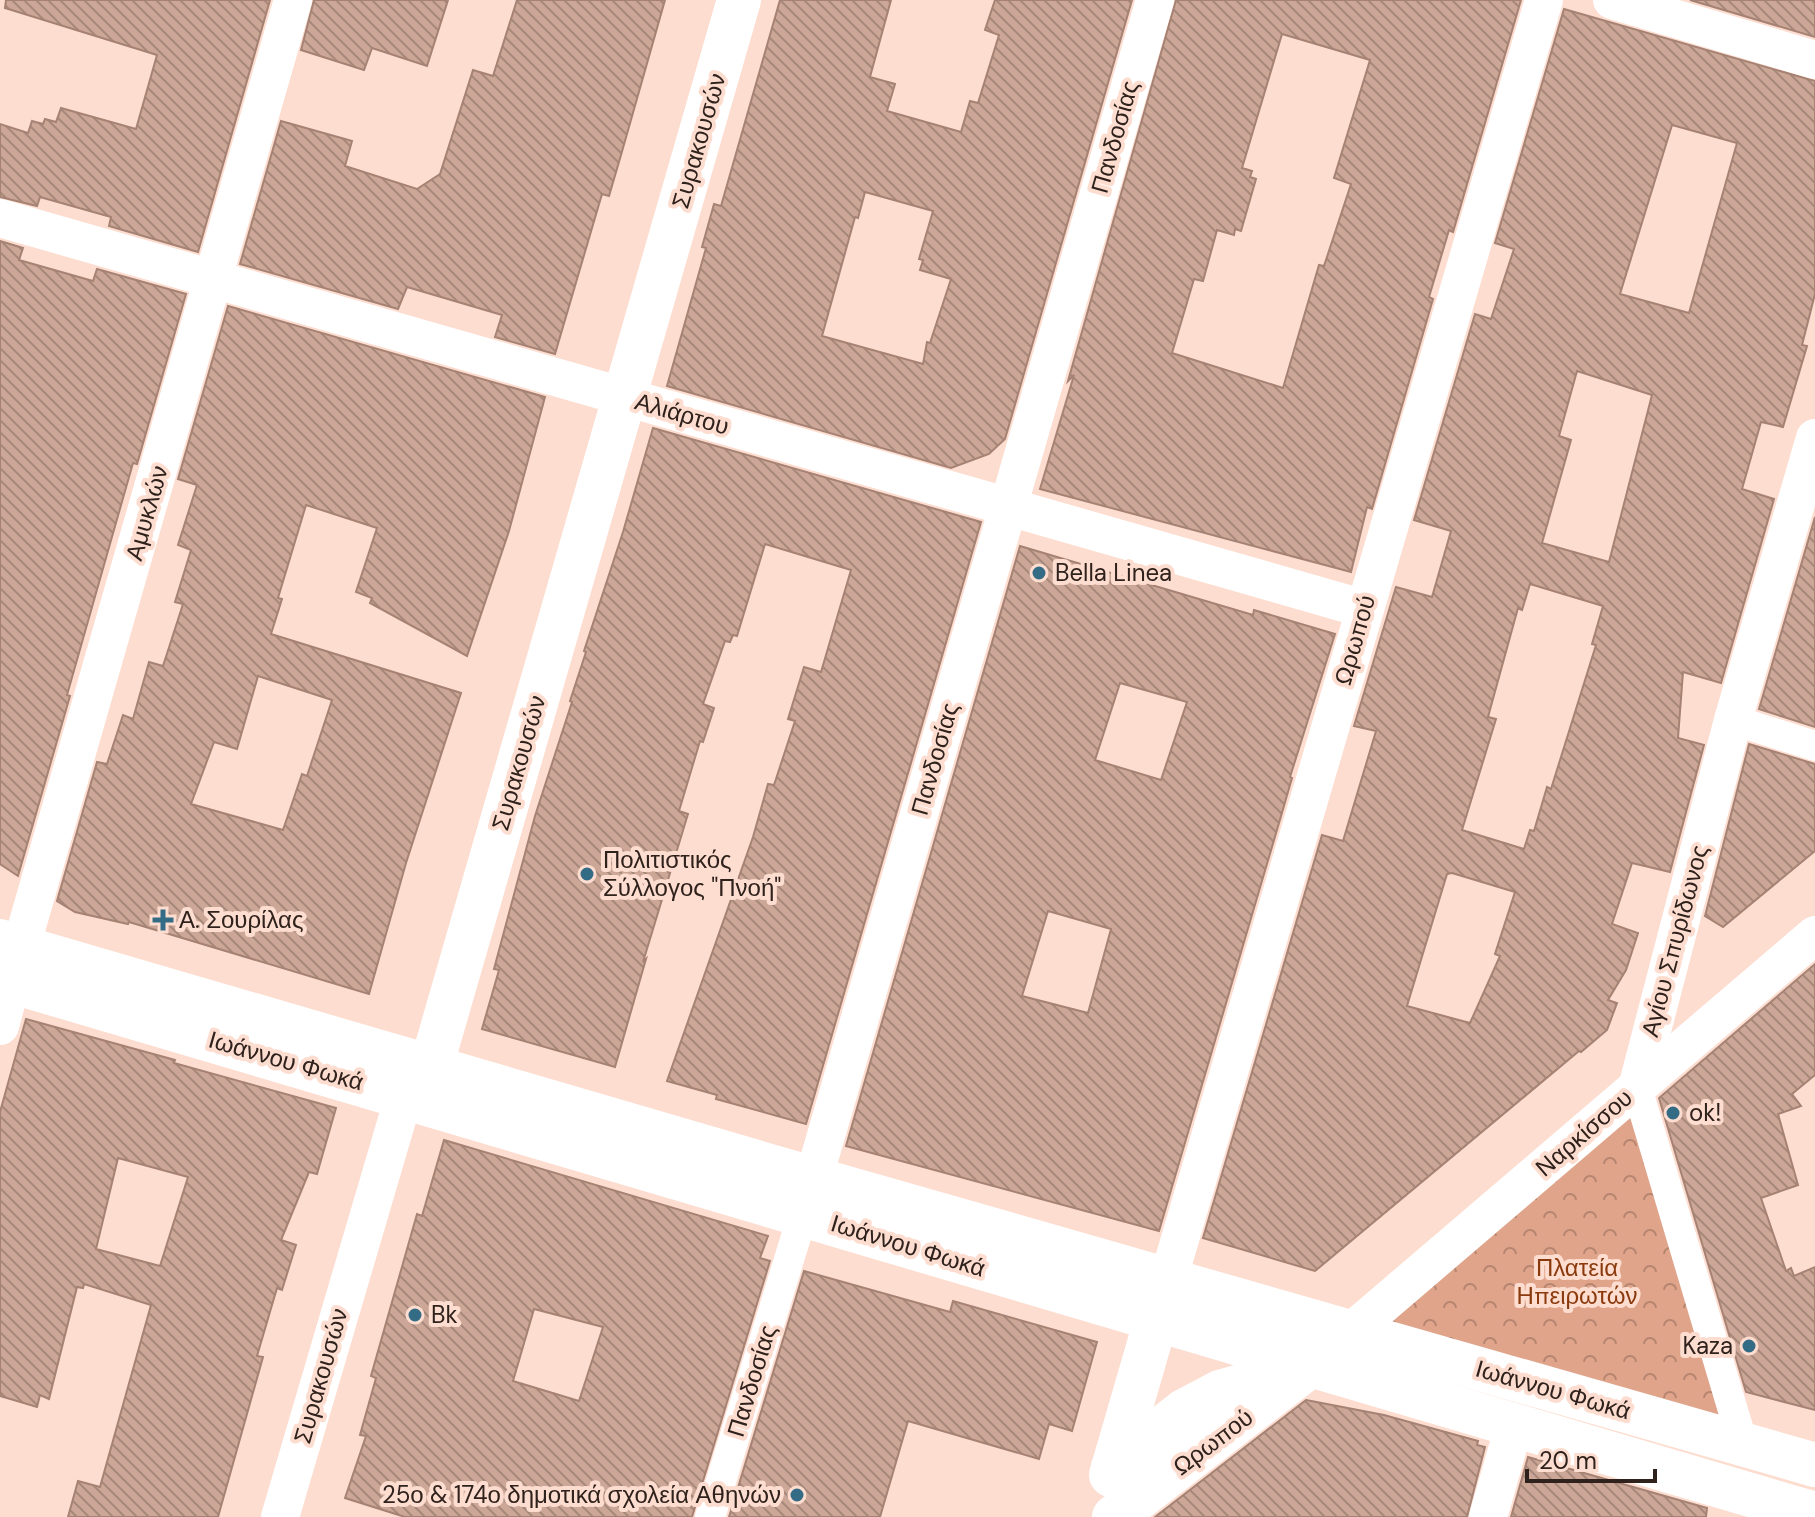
<svg xmlns="http://www.w3.org/2000/svg" width="1815" height="1517" font-family="'DM Sans',sans-serif">
<style>
.park{fill:url(#park-crowns)}
.building{fill:url(#building-back-hatch);stroke:#a58273;stroke-width:2;fill-rule:evenodd}
.lines{fill:none;stroke-linecap:round;stroke-linejoin:round}
.pedestrian{stroke:#fff;stroke-width:30}
.minor{stroke:#fff;stroke-width:38}
.tertiary{stroke:#fff;stroke-width:44}
.poi-dot{fill:#346c86;stroke:#fdddd0;stroke-width:3}
.labels{text-anchor:middle;stroke-width:8;stroke-linejoin:round;paint-order:stroke}
.street-label{font-size:24px;fill:#2f211b;stroke:#fdddd0}
.poi-label{font-size:24px;fill:#2f211b;stroke:#fdddd0;text-anchor:start}
.park-label{font-size:24px;fill:#8b3a0d;stroke:#fdddd0}
</style>
<defs>
<pattern id="park-crowns" width="20" height="18" patternUnits="userSpaceOnUse" patternTransform="scale(2)"><rect width="20" height="18" fill="#e0a48a"/><path d="M2 6a3 3 0 1 1 6 0M12 15a3 3 0 1 1 6 0" fill="none" stroke="#b68570"/></pattern>
<pattern id="building-back-hatch" width="6" height="6" patternUnits="userSpaceOnUse" patternTransform="scale(2)"><rect width="6" height="6" fill="#cca797"/><path d="M-1 5l2 2M0 0l6 6M5-1l2 2" fill="none" stroke="#a6887a"/></pattern>
</defs>
<rect width="100%" height="100%" fill="#fdddd0"/>
<path class="park" d="M1629 1109 1724 1428 1369 1328Z"/>
<g class="building">
<path d="M6 0H270L198 252 109 226 111 217 40 197 37 206 0 197V124L28 133 32 121 43 124 45 119 56 122 61 108 136 129 157 55 5 8Z"/>
<path d="M314 0H448L427 66 372 48 364 70 301 50Z"/>
<path d="M517 0H665L621 155 609 196 602 194 555 354 495 337 502 315 407 287 398 309 240 264 281 121 352 141 345 166 417 189 440 174 473 70 493 76Z"/>
<path d="M780 0H891L870 77 895 84 887 111 961 132 970 101 978 103 999 35 985 30 995 0H1132L1005 439 989 454 951 468 667 386 706 248 702 247 714 204 721 206ZM865 192 933 211 919 259 923 260 920 270 951 279 930 343 927 342 923 364 822 336 855 217 858 218Z"/>
<path d="M1176 0H1521L1453 232 1449 230 1429 297 1433 299 1372 509 1367 507 1351 572 1040 489 1074 375 1068 381ZM1282 34 1370 60 1334 178 1351 184 1324 266 1319 265 1283 388 1172 353 1194 279 1203 281 1217 230 1234 235 1235 229 1241 231 1256 179 1250 177 1252 171 1242 168Z"/>
<path d="M1690 0H1815V37Z"/>
<path d="M1564 9 1815 81V294L1802 345 1807 346 1783 427 1761 422 1742 489 1774 499 1721 683 1683 672 1678 738 1704 745 1670 872 1632 863 1612 924 1638 933 1626 970 1608 1000 1617 1003 1607 1030 1581 1052 1579 1051 1315 1271 1203 1238 1322 835 1343 841 1376 731 1354 726 1396 587 1432 597 1451 531 1414 520 1475 314 1491 319 1514 249 1495 243ZM1672 125 1737 143 1689 313 1620 294ZM1577 371 1652 395 1609 562 1542 543 1571 440 1559 436ZM1530 584 1603 606 1592 644 1596 645 1551 789 1547 787 1534 831 1530 830 1524 849 1462 830 1496 719 1488 717 1518 608 1522 610ZM1452 873 1515 892 1495 954 1500 956 1470 1023 1407 1006 1447 874Z"/>
<path d="M0 241 23 248 19 260 93 281 97 269 186 294 137 464 133 463 67 695 70 696 18 876 0 864Z"/>
<path d="M228 306 545 397 509 531 467 656 370 603 372 598 356 592 377 528 306 505 278 598 282 599 271 634 461 693 406 863 369 994 129 922 128 924 75 912 57 901 97 762 107 764 123 715 133 719 149 662 163 666 183 604 175 602 191 550 178 545 197 485 178 479ZM258 676 332 700 307 776 302 774 283 830 191 804 214 742 237 749Z"/>
<path d="M653 428 981 522 806 1124 716 1099 717 1095 667 1081 753 837 768 784 774 785 795 721 788 719 804 667 821 672 851 570 765 544 737 636 733 635 730 642 725 641 703 704 714 708 703 742 700 741 679 811 688 814 643 962 646 959 615 1067 482 1029 499 970 494 969 535 816 572 702 570 701 586 652 584 651 623 532Z"/>
<path d="M1815 517V727L1759 709Z"/>
<path d="M1020 546 1253 615 1254 610 1335 634 1290 777 1292 778 1279 823 1159 1231 846 1146ZM1120 683 1187 702 1161 780 1095 760ZM1048 911 1111 929 1088 1013 1022 996Z"/>
<path d="M1749 744 1815 764V851L1723 927 1705 916Z"/>
<path d="M1815 964V1075L1792 1094 1801 1106 1778 1114 1798 1185 1761 1198 1786 1271 1791 1268 1794 1276 1815 1267V1410L1746 1392 1659 1098Z"/>
<path d="M26 1019 175 1060 174 1063 336 1108 317 1174 309 1172 281 1240 296 1245 282 1290 277 1288 257 1356 263 1357 218 1517H68L78 1481 100 1487 151 1305 84 1284 83 1288 77 1287 49 1399 40 1395 37 1407 0 1396V1112ZM118 1158 188 1177 160 1266 96 1249Z"/>
<path d="M444 1140 768 1236 760 1258 770 1261 692 1517H405L345 1498 366 1436 360 1435 376 1378 371 1376 417 1214 422 1216ZM534 1309 603 1327 579 1401 513 1381Z"/>
<path d="M804 1271 950 1312 953 1301 1097 1342 1072 1431 1049 1424 1039 1459 908 1421 880 1517H729Z"/>
<path d="M1306 1400 1384 1415 1478 1441 1477 1445 1485 1447 1467 1517H1155Z"/>
<path d="M1528 1457 1707 1508 1706 1517H1511Z"/>
</g>
<g class="lines">
<g class="pedestrian">
<path d="M1733 720 1815 746"/>
<path d="M1637 1088 1743 1444"/>
<path d="M710 1517 803 1214"/>
</g>
<g class="minor">
<path d="M1612 0 1815 60"/>
<path d="M0 218 1365 609"/>
<path d="M0 1026 21 947 293 0"/>
<path d="M1637 1088 1733 720 1815 438"/>
<path d="M805 1208 1155 0"/>
<path d="M1168 1280 1544 0"/>
<path d="M1352 1331 1815 935"/>
<path d="M280 1517 404 1096 422 1077"/>
<path d="M1488 1517 1514 1426"/>
</g>
<g class="tertiary">
<path d="M0 941 770 1166 1815 1465"/>
<path d="M0 978 1815 1514"/>
<path d="M431 1067 739 0"/>
<path d="M1113 1467 1184 1411 1220 1392 1290 1372"/>
<path d="M1111 1475 1156 1320"/>
<path d="M1114 1517 1329 1351"/>
</g>
</g>
<g class="poi-dot">
<circle cx="1039" cy="573" r="8"/>
<circle cx="587" cy="874" r="8"/>
<path d="M159 908h8v8h8v8h-8v8h-8v-8h-8v-8h8z"/>
<circle cx="1673" cy="1113" r="8"/>
<circle cx="415" cy="1315" r="8"/>
<circle cx="1749" cy="1346" r="8"/>
<circle cx="797" cy="1495" r="8"/>
</g>
<g class="labels">
<g class="street-label">
<text transform="translate(1115 137) rotate(-74)" y="8">Πανδοσίας</text>
<text transform="translate(699 141) rotate(-74)" y="8">Συρακουσών</text>
<text transform="translate(682 414) rotate(16)" y="8">Αλιάρτου</text>
<text transform="translate(147 513) rotate(-74)" y="8">Αμυκλών</text>
<text transform="translate(1355 640) rotate(-74)" y="8">Ωρωπού</text>
<text transform="translate(935 759) rotate(-74)" y="8">Πανδοσίας</text>
<text transform="translate(519 763) rotate(-74)" y="8">Συρακουσών</text>
<text transform="translate(1675 941) rotate(-75)" y="8">Αγίου Σπυρίδωνος</text>
<text transform="translate(286 1061) rotate(16)" y="8">Ιωάννου Φωκά</text>
<text transform="translate(1584 1133) rotate(-41)" y="8">Ναρκίσσου</text>
<text transform="translate(908 1246) rotate(17)" y="8">Ιωάννου Φωκά</text>
<text transform="translate(321 1376) rotate(-74)" y="8">Συρακουσών</text>
<text transform="translate(752 1381) rotate(-73)" y="8">Πανδοσίας</text>
<text transform="translate(1553 1390) rotate(16)" y="8">Ιωάννου Φωκά</text>
<text transform="translate(1213 1442) rotate(-37)" y="8">Ωρωπού</text>
</g>
<g class="poi-label">
<text x="1055" y="581">Bella Linea</text>
<text x="603" y="868">Πολιτιστικός<tspan x="603" dy="28">Σύλλογος "Πνοή"</tspan></text>
<text x="179" y="928">Α. Σουρίλας</text>
<text x="1689" y="1121">ok!</text>
<text x="431" y="1323">Bk</text>
<text x="1733" y="1354" text-anchor="end">Kaza</text>
<text x="781" y="1503" text-anchor="end">25ο &amp; 174ο δημοτικά σχολεία Αθηνών</text>
</g>
<g class="park-label">
<text x="1577" y="1276">Πλατεία<tspan x="1577" dy="28">Ηπειρωτών</tspan></text>
</g>
</g>
<path d="M1527 1469v12h128v-12" fill="none" stroke="#2f211b" stroke-width="4"/>
<text x="1539" y="1469" font-size="24" fill="#2f211b" stroke="#fdddd0" stroke-width="6" paint-order="stroke">20 m</text>
</svg>
